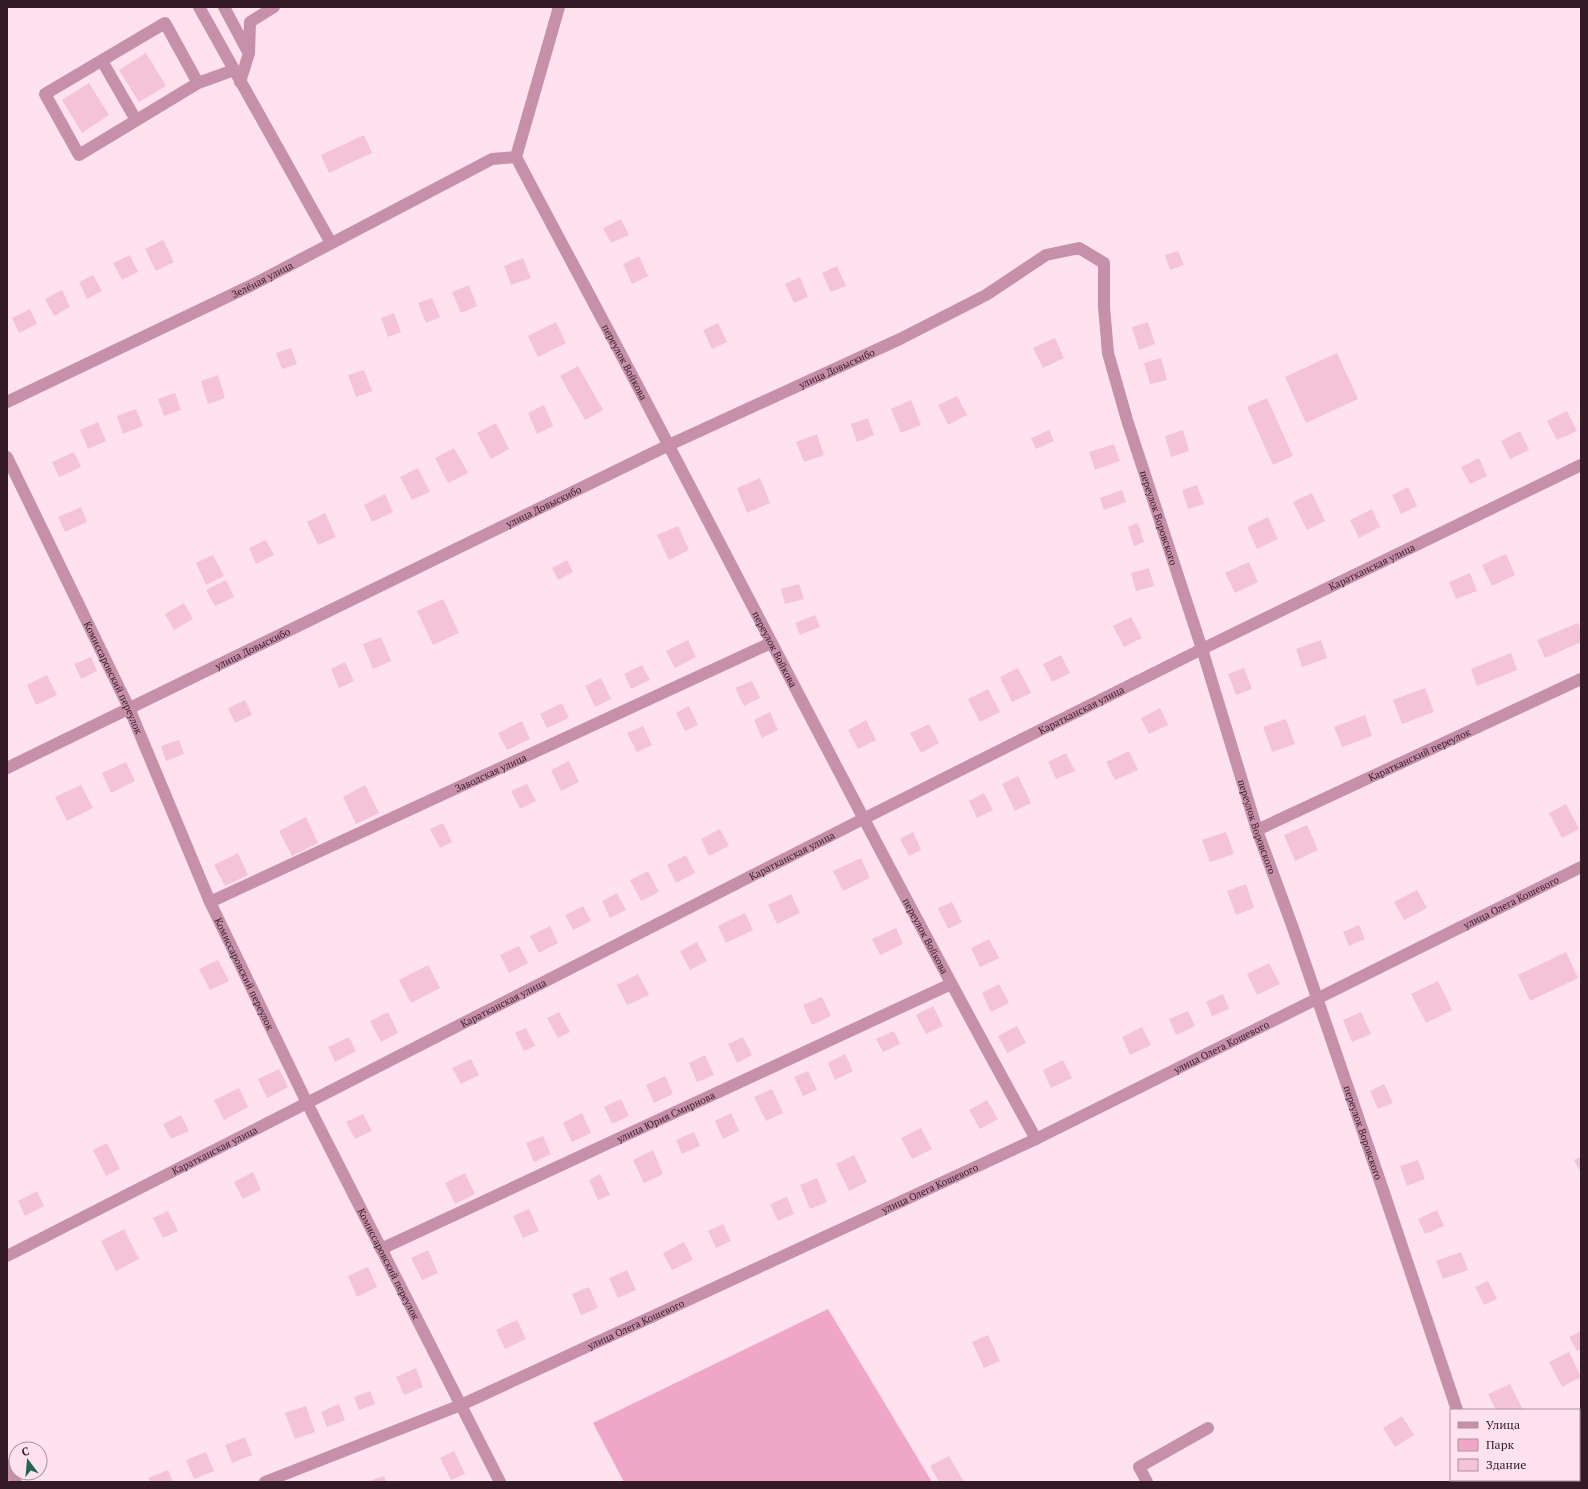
<svg xmlns="http://www.w3.org/2000/svg" width="1588" height="1489" font-family="'PT Serif',serif">
<style>
.green{fill:#f0a7c7}
.building{fill:#f5c3d7}
.lines{fill:none;stroke-linecap:round;stroke-linejoin:round}
.minor{stroke:#c691a8;stroke-width:12}
.labels{text-anchor:middle;stroke-width:4;stroke-linejoin:round;paint-order:stroke}
.street-label{font-size:10px;fill:#331a25;stroke:#ffe2ed}
</style>
<rect width="100%" height="100%" fill="#ffe2ed"/>
<path class="green" d="M828 1309 932 1482H624L593 1423Z"/>
<g class="building">
<path d="M146 53 166 86 139 102 119 70Z"/>
<path d="M89 83 109 115 82 133 62 100Z"/>
<path d="M364 135 372 153 329 173 321 155Z"/>
<path d="M621 219 629 235 611 243 603 228Z"/>
<path d="M163 240 174 262 156 271 145 249Z"/>
<path d="M1178 251 1184 265 1170 270 1165 255Z"/>
<path d="M130 255 138 272 122 280 113 263Z"/>
<path d="M639 256 648 276 632 284 623 264Z"/>
<path d="M523 258 531 278 511 285 504 266Z"/>
<path d="M837 266 846 286 831 292 822 273Z"/>
<path d="M93 275 102 291 87 299 79 282Z"/>
<path d="M800 277 808 297 794 303 785 284Z"/>
<path d="M469 285 477 306 461 313 452 292Z"/>
<path d="M62 290 70 307 54 316 45 299Z"/>
<path d="M432 298 440 317 426 323 418 303Z"/>
<path d="M30 309 37 324 19 333 12 318Z"/>
<path d="M394 313 401 332 388 337 381 318Z"/>
<path d="M556 322 566 343 538 357 528 336Z"/>
<path d="M1148 322 1155 344 1139 350 1132 327Z"/>
<path d="M718 323 727 342 712 349 703 330Z"/>
<path d="M1055 338 1064 358 1043 368 1033 348Z"/>
<path d="M291 348 297 364 282 369 276 353Z"/>
<path d="M1337 353 1358 399 1306 423 1285 377Z"/>
<path d="M1161 358 1167 380 1150 384 1144 363Z"/>
<path d="M578 366 603 410 585 420 560 376Z"/>
<path d="M364 370 372 391 356 397 348 375Z"/>
<path d="M218 375 225 398 208 404 201 381Z"/>
<path d="M175 393 181 410 164 416 158 399Z"/>
<path d="M957 396 967 415 948 425 938 405Z"/>
<path d="M1267 398 1293 456 1273 465 1247 407Z"/>
<path d="M911 400 921 425 901 433 891 409Z"/>
<path d="M544 405 553 426 537 434 528 413Z"/>
<path d="M136 409 143 426 123 434 117 416Z"/>
<path d="M1567 411 1577 431 1557 440 1547 421Z"/>
<path d="M868 418 874 435 857 442 851 424Z"/>
<path d="M98 422 106 441 88 449 80 430Z"/>
<path d="M496 423 509 449 491 459 477 433Z"/>
<path d="M1049 430 1054 441 1036 449 1031 438Z"/>
<path d="M1183 430 1189 451 1171 457 1165 436Z"/>
<path d="M1520 431 1529 450 1510 459 1501 441Z"/>
<path d="M817 434 824 455 804 462 796 442Z"/>
<path d="M1114 444 1120 461 1095 470 1089 452Z"/>
<path d="M454 448 468 473 448 483 435 458Z"/>
<path d="M74 452 81 467 59 477 52 462Z"/>
<path d="M1479 458 1487 476 1470 484 1461 467Z"/>
<path d="M418 468 430 492 412 500 400 477Z"/>
<path d="M760 478 770 503 747 513 737 488Z"/>
<path d="M1197 485 1204 504 1188 509 1182 490Z"/>
<path d="M1408 487 1417 506 1401 514 1392 495Z"/>
<path d="M1122 490 1126 502 1104 510 1100 498Z"/>
<path d="M1312 493 1325 521 1307 530 1293 502Z"/>
<path d="M385 494 393 512 372 522 364 505Z"/>
<path d="M81 507 87 522 65 532 58 517Z"/>
<path d="M1372 509 1380 527 1359 538 1350 520Z"/>
<path d="M325 513 336 537 318 545 307 522Z"/>
<path d="M1268 517 1278 539 1257 549 1247 527Z"/>
<path d="M1138 523 1144 542 1134 546 1128 527Z"/>
<path d="M678 526 689 550 669 560 657 535Z"/>
<path d="M266 540 274 555 256 564 249 548Z"/>
<path d="M1506 554 1515 575 1492 586 1482 565Z"/>
<path d="M213 555 224 576 206 585 196 563Z"/>
<path d="M567 560 573 572 558 580 552 568Z"/>
<path d="M1249 562 1258 582 1235 593 1225 573Z"/>
<path d="M1149 568 1154 586 1136 591 1131 573Z"/>
<path d="M1470 573 1477 591 1456 599 1449 582Z"/>
<path d="M226 580 234 597 215 606 206 590Z"/>
<path d="M799 584 804 599 785 604 781 589Z"/>
<path d="M443 599 459 633 433 645 417 611Z"/>
<path d="M184 603 193 619 174 630 165 614Z"/>
<path d="M815 615 820 627 800 635 795 623Z"/>
<path d="M1131 617 1142 638 1124 647 1113 626Z"/>
<path d="M1578 623 1581 630V642L1545 658 1537 640Z"/>
<path d="M381 637 391 661 373 669 363 644Z"/>
<path d="M688 640 696 657 675 668 666 651Z"/>
<path d="M1321 640 1327 658 1302 667 1296 649Z"/>
<path d="M1511 653 1517 670 1477 686 1471 669Z"/>
<path d="M1061 655 1070 673 1052 682 1043 664Z"/>
<path d="M91 657 97 671 81 679 74 664Z"/>
<path d="M345 662 354 681 339 688 331 669Z"/>
<path d="M642 665 650 680 631 689 624 674Z"/>
<path d="M1018 668 1031 693 1012 702 1000 677Z"/>
<path d="M1244 668 1252 689 1236 695 1228 674Z"/>
<path d="M47 675 57 695 36 705 27 685Z"/>
<path d="M601 678 611 699 595 707 585 686Z"/>
<path d="M752 681 760 698 744 706 735 688Z"/>
<path d="M1425 688 1434 712 1402 724 1393 700Z"/>
<path d="M988 689 1000 712 980 722 968 699Z"/>
<path d="M245 700 252 715 235 723 228 708Z"/>
<path d="M562 703 569 718 547 728 540 714Z"/>
<path d="M689 706 698 725 685 731 676 713Z"/>
<path d="M1160 708 1168 725 1149 734 1141 718Z"/>
<path d="M770 712 778 730 762 738 754 720Z"/>
<path d="M1365 715 1372 736 1342 747 1334 727Z"/>
<path d="M1286 719 1295 744 1272 752 1263 727Z"/>
<path d="M866 720 876 740 858 749 848 730Z"/>
<path d="M522 721 530 739 507 750 498 733Z"/>
<path d="M929 724 939 743 921 753 910 733Z"/>
<path d="M643 726 652 745 637 752 627 733Z"/>
<path d="M179 740 184 754 166 761 161 746Z"/>
<path d="M1129 751 1138 770 1115 780 1106 762Z"/>
<path d="M1066 753 1075 771 1056 779 1048 762Z"/>
<path d="M569 761 579 782 561 791 551 770Z"/>
<path d="M126 762 135 781 111 793 102 773Z"/>
<path d="M1018 776 1031 803 1015 811 1002 784Z"/>
<path d="M527 784 536 801 520 809 511 791Z"/>
<path d="M81 785 93 808 67 821 55 797Z"/>
<path d="M365 785 379 813 356 824 343 797Z"/>
<path d="M984 793 993 810 977 818 969 801Z"/>
<path d="M1566 804 1579 829 1562 838 1549 813Z"/>
<path d="M306 817 318 843 292 856 279 831Z"/>
<path d="M443 823 452 842 440 848 430 829Z"/>
<path d="M1307 825 1318 850 1295 861 1284 835Z"/>
<path d="M720 829 729 846 709 856 701 839Z"/>
<path d="M913 832 921 850 909 856 900 839Z"/>
<path d="M1226 832 1234 854 1210 862 1202 840Z"/>
<path d="M238 853 248 875 225 886 214 865Z"/>
<path d="M686 855 695 873 676 883 667 865Z"/>
<path d="M861 858 870 878 843 891 833 871Z"/>
<path d="M648 871 659 892 641 901 630 880Z"/>
<path d="M1246 884 1254 908 1236 915 1227 891Z"/>
<path d="M1417 890 1427 908 1404 920 1394 902Z"/>
<path d="M617 893 626 910 610 918 602 901Z"/>
<path d="M791 894 800 913 777 924 768 905Z"/>
<path d="M952 902 962 922 948 929 938 908Z"/>
<path d="M583 906 591 921 573 930 565 915Z"/>
<path d="M745 913 753 930 726 943 718 926Z"/>
<path d="M1359 925 1365 939 1349 946 1343 932Z"/>
<path d="M550 926 558 943 539 953 530 936Z"/>
<path d="M896 928 903 944 880 955 872 939Z"/>
<path d="M989 939 999 958 980 967 971 948Z"/>
<path d="M697 942 707 961 690 970 680 951Z"/>
<path d="M519 946 528 963 509 973 500 955Z"/>
<path d="M1566 952 1578 978 1530 1001 1518 975Z"/>
<path d="M218 960 229 981 210 990 199 969Z"/>
<path d="M1269 963 1280 984 1257 995 1247 974Z"/>
<path d="M428 965 440 988 411 1003 399 980Z"/>
<path d="M638 974 649 995 627 1005 617 985Z"/>
<path d="M1438 981 1452 1010 1426 1023 1411 994Z"/>
<path d="M999 984 1009 1003 991 1012 982 993Z"/>
<path d="M1223 994 1229 1009 1212 1016 1206 1002Z"/>
<path d="M822 997 831 1016 812 1025 803 1005Z"/>
<path d="M933 1006 943 1026 926 1034 916 1015Z"/>
<path d="M1188 1011 1195 1026 1176 1035 1169 1019Z"/>
<path d="M388 1012 398 1033 381 1042 370 1021Z"/>
<path d="M559 1012 570 1032 558 1038 547 1018Z"/>
<path d="M1361 1012 1371 1034 1352 1042 1343 1020Z"/>
<path d="M1017 1026 1026 1043 1007 1053 998 1036Z"/>
<path d="M1142 1027 1151 1045 1130 1055 1122 1037Z"/>
<path d="M526 1028 535 1046 524 1051 515 1033Z"/>
<path d="M894 1031 900 1044 883 1052 876 1039Z"/>
<path d="M349 1037 356 1051 335 1062 328 1047Z"/>
<path d="M743 1037 752 1055 737 1063 728 1044Z"/>
<path d="M845 1054 853 1071 835 1080 828 1063Z"/>
<path d="M705 1055 714 1075 697 1082 689 1063Z"/>
<path d="M471 1059 479 1075 461 1084 452 1068Z"/>
<path d="M1063 1060 1072 1078 1051 1088 1043 1070Z"/>
<path d="M279 1069 288 1087 267 1098 258 1079Z"/>
<path d="M808 1071 817 1090 803 1096 794 1077Z"/>
<path d="M665 1076 673 1094 654 1103 646 1085Z"/>
<path d="M1384 1084 1393 1103 1378 1109 1370 1091Z"/>
<path d="M239 1088 248 1107 224 1120 214 1100Z"/>
<path d="M772 1089 783 1113 766 1121 754 1097Z"/>
<path d="M621 1099 629 1116 612 1124 604 1107Z"/>
<path d="M987 1100 998 1119 980 1129 969 1110Z"/>
<path d="M582 1113 591 1133 572 1142 563 1123Z"/>
<path d="M731 1113 739 1131 723 1139 715 1121Z"/>
<path d="M363 1114 372 1131 355 1139 346 1122Z"/>
<path d="M181 1115 189 1131 171 1139 163 1124Z"/>
<path d="M921 1128 932 1149 912 1159 901 1138Z"/>
<path d="M694 1132 700 1146 682 1154 676 1140Z"/>
<path d="M543 1136 551 1154 534 1162 526 1143Z"/>
<path d="M107 1143 120 1169 106 1176 93 1150Z"/>
<path d="M653 1150 663 1174 644 1183 633 1160Z"/>
<path d="M854 1155 867 1182 849 1191 836 1164Z"/>
<path d="M1581 1157V1173L1574 1160Z"/>
<path d="M1418 1160 1425 1179 1407 1186 1400 1166Z"/>
<path d="M253 1172 261 1190 243 1199 234 1182Z"/>
<path d="M465 1173 475 1194 455 1204 445 1183Z"/>
<path d="M600 1174 610 1195 598 1200 589 1180Z"/>
<path d="M817 1178 827 1202 810 1209 800 1185Z"/>
<path d="M37 1191 44 1206 25 1216 18 1201Z"/>
<path d="M787 1197 794 1214 778 1221 770 1204Z"/>
<path d="M529 1209 539 1231 523 1238 513 1216Z"/>
<path d="M1437 1210 1444 1226 1425 1234 1418 1219Z"/>
<path d="M168 1211 178 1231 163 1238 153 1218Z"/>
<path d="M723 1224 731 1241 716 1248 708 1231Z"/>
<path d="M124 1229 139 1259 116 1271 101 1241Z"/>
<path d="M684 1242 693 1260 672 1270 663 1253Z"/>
<path d="M428 1250 438 1273 422 1280 411 1258Z"/>
<path d="M1461 1252 1468 1270 1443 1279 1436 1261Z"/>
<path d="M368 1267 377 1287 357 1297 348 1276Z"/>
<path d="M627 1270 636 1290 618 1298 609 1278Z"/>
<path d="M1488 1281 1497 1299 1484 1305 1475 1287Z"/>
<path d="M589 1287 598 1308 581 1315 572 1294Z"/>
<path d="M517 1320 526 1339 505 1349 496 1330Z"/>
<path d="M1581 1331V1349L1577 1351 1569 1337Z"/>
<path d="M988 1335 1000 1361 984 1368 972 1342Z"/>
<path d="M1569 1352 1581 1377 1562 1387 1549 1362Z"/>
<path d="M416 1368 423 1387 404 1395 396 1377Z"/>
<path d="M1510 1384 1523 1410H1496L1488 1394Z"/>
<path d="M370 1391 375 1404 359 1410 354 1397Z"/>
<path d="M339 1404 345 1420 327 1427 321 1412Z"/>
<path d="M306 1406 315 1432 295 1439 285 1413Z"/>
<path d="M1402 1416 1414 1435 1395 1447 1383 1428Z"/>
<path d="M245 1437 252 1455 232 1463 225 1445Z"/>
<path d="M454 1451 465 1474 451 1480 440 1458Z"/>
<path d="M206 1452 214 1471 194 1479 186 1460Z"/>
<path d="M949 1456 964 1482H939L930 1466Z"/>
<path d="M168 1470 173 1482H150L148 1478Z"/>
<path d="M384 1476 386 1482H366Z"/>
</g>
<g class="lines">
<g class="minor">
<path d="M199 7 331 243"/>
<path d="M224 7 248 52"/>
<path d="M102 61 136 120"/>
<path d="M240 82 249 53 250 22 274 7"/>
<path d="M198 83 165 23 45 94 79 155 198 83 234 70"/>
<path id="s1" d="M516 157C567 254 620 351 670 448 791 679 910 911 1036 1139"/>
<path d="M516 157 559 7"/>
<path id="s2" d="M7 402 252 285 492 159 516 157"/>
<path id="s3" d="M7 457 129 708 210 902 307 1103 500 1482"/>
<path id="s4" d="M7 768 669 445 900 339 986 295 1046 255 1079 248 1104 263V307L1108 353 1127 420 1202 649 1257 830 1293 928 1382 1187 1457 1410"/>
<path id="s5" d="M1257 830 1581 679"/>
<path id="s6" d="M210 902 771 643"/>
<path id="s7" d="M381 1249 951 984"/>
<path id="s8" d="M7 1256 863 819 1202 649 1581 465"/>
<path d="M1579 1417 1581 1416"/>
<path d="M7 1465 16 1482"/>
<path id="s9" d="M265 1482 461 1405 1036 1139 1581 867"/>
<path d="M1147 1482 1139 1467 1208 1428"/>
<path d="M1475 1482 1479 1480"/>
</g>
</g>
<g class="labels">
<g class="street-label">
<text dy="4" stroke="none"><textPath href="#s2" startOffset="283">Зелёная улица</textPath></text>
<text dy="4" stroke="none"><textPath href="#s1" startOffset="232">переулок Войкова</textPath></text>
<text dy="4" stroke="none"><textPath href="#s4" startOffset="921">улица Довыскибо</textPath></text>
<text dy="4" stroke="none"><textPath href="#s4" startOffset="597">улица Довыскибо</textPath></text>
<text dy="4" stroke="none"><textPath href="#s4" startOffset="1485">переулок Воровского</textPath></text>
<text dy="4" stroke="none"><textPath href="#s8" startOffset="1529">Каратканская улица</textPath></text>
<text dy="4" stroke="none"><textPath href="#s4" startOffset="273">улица Довыскибо</textPath></text>
<text dy="4" stroke="none"><textPath href="#s1" startOffset="556">переулок Войкова</textPath></text>
<text dy="4" stroke="none"><textPath href="#s3" startOffset="245">Комиссаровский переулок</textPath></text>
<text dy="4" stroke="none"><textPath href="#s8" startOffset="1205">Каратканская улица</textPath></text>
<text dy="4" stroke="none"><textPath href="#s5" startOffset="179">Каратканский переулок</textPath></text>
<text dy="4" stroke="none"><textPath href="#s6" startOffset="309">Заводская улица</textPath></text>
<text dy="4" stroke="none"><textPath href="#s4" startOffset="1809">переулок Воровского</textPath></text>
<text dy="4" stroke="none"><textPath href="#s8" startOffset="881">Каратканская улица</textPath></text>
<text dy="4" stroke="none"><textPath href="#s9" startOffset="1375">улица Олега Кошевого</textPath></text>
<text dy="4" stroke="none"><textPath href="#s1" startOffset="880">переулок Войкова</textPath></text>
<text dy="4" stroke="none"><textPath href="#s3" startOffset="569">Комиссаровский переулок</textPath></text>
<text dy="4" stroke="none"><textPath href="#s8" startOffset="557">Каратканская улица</textPath></text>
<text dy="4" stroke="none"><textPath href="#s9" startOffset="1051">улица Олега Кошевого</textPath></text>
<text dy="4" stroke="none"><textPath href="#s7" startOffset="314">улица Юрия Смирнова</textPath></text>
<text dy="4" stroke="none"><textPath href="#s4" startOffset="2133">переулок Воровского</textPath></text>
<text dy="4" stroke="none"><textPath href="#s8" startOffset="233">Каратканская улица</textPath></text>
<text dy="4" stroke="none"><textPath href="#s9" startOffset="727">улица Олега Кошевого</textPath></text>
<text dy="4" stroke="none"><textPath href="#s3" startOffset="893">Комиссаровский переулок</textPath></text>
<text dy="4" stroke="none"><textPath href="#s9" startOffset="403">улица Олега Кошевого</textPath></text>
</g>
</g>
<rect width="1588" height="1489" fill="none" stroke="#331a25" stroke-width="16"/>
<rect x="1450" y="1409" width="130" height="72" fill="#ffe2ed" stroke="#ad929d"/>
<rect x="1458" y="1422" width="20" height="6" fill="#c691a8" stroke="#ad929d"/>
<text x="1486" y="1429" font-size="12" fill="#331a25">Улица</text>
<rect x="1458" y="1439" width="20" height="12" fill="#f0a7c7" stroke="#ad929d"/>
<text x="1486" y="1449" font-size="12" fill="#331a25">Парк</text>
<rect x="1458" y="1459" width="20" height="12" fill="#f5c3d7" stroke="#ad929d"/>
<text x="1486" y="1469" font-size="12" fill="#331a25">Здание</text>
<g transform="translate(28 1461) rotate(344)"><circle r="19" fill="#ffe2ed" stroke="#ad929d"/>
<path d="M0-3L7 15L0 10L-7 15Z" fill="#246553"/>
<text y="-6" font-size="11" font-weight="bold" text-anchor="middle" fill="#331a25">С</text>
</g>
</svg>
